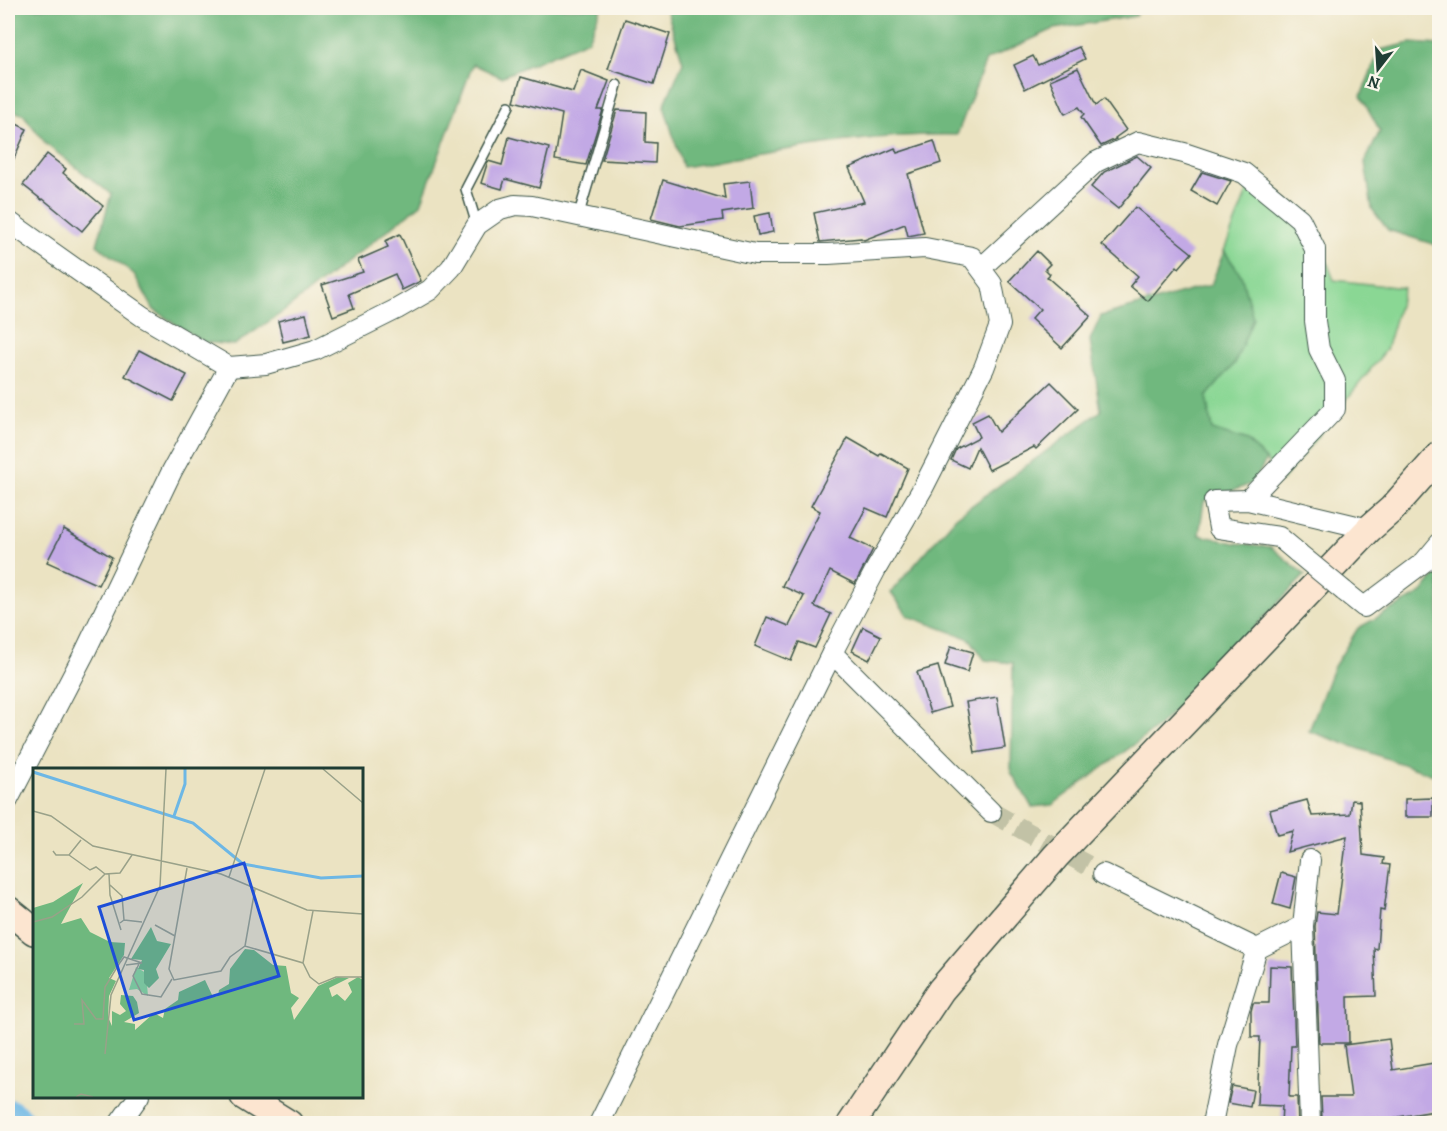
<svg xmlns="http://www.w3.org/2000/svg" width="1447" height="1131" font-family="Alegreya,serif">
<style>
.green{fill:#8ad794;stroke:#548a64;stroke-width:1.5}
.forest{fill:#6fb87e;stroke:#477a59;stroke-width:1.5}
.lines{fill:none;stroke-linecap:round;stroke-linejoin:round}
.river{stroke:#6db7e5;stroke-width:38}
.building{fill:#c2a9e5}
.street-tunnel{stroke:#c2c2a6;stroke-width:20;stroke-dasharray:20 10;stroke-linecap:butt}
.lane-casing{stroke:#3e5649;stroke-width:12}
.street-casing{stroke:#3e5649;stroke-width:22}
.secondary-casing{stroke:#3e5649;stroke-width:30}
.lane{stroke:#fff;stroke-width:9}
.street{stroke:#fff;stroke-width:20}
.secondary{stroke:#fce5d0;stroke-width:27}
.street-bridge-casing{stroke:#3e5649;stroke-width:22;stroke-linecap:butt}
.street-bridge{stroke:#fff;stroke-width:20}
.inset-river{fill:none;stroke:#6db7e5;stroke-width:3}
.inset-road{fill:none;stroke:#99a189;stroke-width:1.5}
.view{fill:#1d4ed8;fill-opacity:0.15;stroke:#1d4ed8;stroke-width:3}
.inset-edge{fill:none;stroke:#1f3d34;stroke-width:3}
</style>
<rect width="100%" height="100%" fill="#fbf7ec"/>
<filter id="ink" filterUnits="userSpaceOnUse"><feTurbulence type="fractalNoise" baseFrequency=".0167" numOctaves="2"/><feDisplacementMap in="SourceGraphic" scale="12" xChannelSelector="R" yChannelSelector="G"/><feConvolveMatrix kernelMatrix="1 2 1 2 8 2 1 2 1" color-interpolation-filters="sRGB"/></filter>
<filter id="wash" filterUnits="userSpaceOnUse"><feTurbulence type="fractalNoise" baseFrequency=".008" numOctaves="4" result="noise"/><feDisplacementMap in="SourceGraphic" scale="24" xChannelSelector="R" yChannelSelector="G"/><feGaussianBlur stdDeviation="1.35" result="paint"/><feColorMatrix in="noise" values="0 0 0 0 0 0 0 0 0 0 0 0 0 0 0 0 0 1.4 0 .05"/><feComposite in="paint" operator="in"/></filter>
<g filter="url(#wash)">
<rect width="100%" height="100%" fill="#ebe3c2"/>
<path class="green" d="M1249 187 1292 218 1325 257 1334 280 1404 288 1386 350 1282 481 1266 460 1247 441 1212 431 1206 397 1235 363 1241 275 1224 251Z"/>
<g class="forest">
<path d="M8 8H601L588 40 501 77 473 64 421 204 283 312 234 345 203 342 154 310 134 274 97 245 111 194 47 145 23 114 8 110Z"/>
<path d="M666 8H1139L1135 16 1054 29 986 60 957 135C864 133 774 152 683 167L664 106 683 62Z"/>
<path d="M1411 43 1439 45V246L1388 230 1372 209 1365 162 1380 131 1361 96 1380 50Z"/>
<path d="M1224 251 1241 275 1253 318 1235 363 1206 397 1212 430 1247 441 1266 460 1254 483 1204 501 1199 535 1235 543 1271 547 1305 575 1158 727 1052 805 1032 807 1011 772 1013 663 985 660 970 639 908 616 891 592 956 517 1101 411 1090 340 1101 316 1211 285Z"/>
<path d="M1439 571V777L1309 731 1333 668 1358 628 1422 593Z"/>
</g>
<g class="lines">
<path class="river" d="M8 1118 16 1124"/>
</g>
<g id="blocks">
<g class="building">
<path d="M625 19 670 34 654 84 608 69Z"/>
<path d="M1079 47 1085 59 1025 89 1014 65 1033 56 1038 65Z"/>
<path d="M1078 68 1096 105 1104 99 1126 130 1115 138 1116 139 1101 146 1081 117 1084 114 1079 107 1065 114 1050 80Z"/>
<path d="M581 70 609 81 598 110H603L586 165 555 160 562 114 514 101 521 77 573 92Z"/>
<path d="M617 110 646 112 645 142 656 143 655 163 602 160Z"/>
<path d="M8 120 27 129 8 172Z"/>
<path d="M509 137 549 148 539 188 505 179 502 189 481 183 488 161 502 165Z"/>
<path d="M934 141 941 163 908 174 924 233 908 236 905 224 864 240 861 238 820 242 814 213 864 202 849 168 895 148 897 153Z"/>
<path d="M47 154 66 169 63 173 103 206 82 231 43 199 42 200 23 185Z"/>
<path d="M1137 156 1151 168 1118 209 1091 187 1104 172Z"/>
<path d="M1202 172 1231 181 1217 206 1191 191Z"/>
<path d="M663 180 725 199 723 184 750 181 753 208H755L722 213 723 220 680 226 651 219Z"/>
<path d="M1135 207 1192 253 1179 268 1177 266 1148 301 1130 286 1138 276 1102 245Z"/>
<path d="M770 213 773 232 758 235 754 216Z"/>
<path d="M400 234 421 281 402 290 395 274 349 294 354 308 333 316 322 285 363 272 358 260 388 247 385 241Z"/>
<path d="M1037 251 1050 264 1045 269 1050 274 1047 277 1091 316 1062 348 1031 319 1040 309 1009 281Z"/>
<path d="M306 314 311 335 283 342 278 321Z"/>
<path d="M139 350 187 375 173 401 125 376Z"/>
<path d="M1051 382 1078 409 1036 449 1034 447 989 470 977 447 968 468 951 460 956 449 979 437 972 422 988 414 998 432Z"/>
<path d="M848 438 879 456 881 453 908 468 887 517 866 508 850 538 873 549 855 584 830 571 814 606 831 614 815 648 799 642 791 661 755 646 767 617 789 626 804 596 782 586 820 511 811 506Z"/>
<path d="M64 529 112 557 98 585 47 562Z"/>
<path d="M863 627 881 636 869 660 852 651Z"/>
<path d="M951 646 973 652 967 672 945 665Z"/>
<path d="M938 666 950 707 930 713 917 672Z"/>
<path d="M997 697 1005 748 975 753 966 702Z"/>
<path d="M1433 798V817H1405V799Z"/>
<path d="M1307 800 1312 816 1350 814 1352 800 1360 801 1363 855 1384 858 1383 864 1390 865 1384 911 1380 910 1377 949 1374 948 1376 996 1348 997 1349 1043H1319L1315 926 1317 912 1337 914 1347 836 1287 852 1293 831 1277 835 1270 810Z"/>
<path d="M1281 873 1296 877 1290 909 1273 904Z"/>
<path d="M1270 966 1292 967 1295 1046H1291L1289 1097H1297L1298 1124H1281L1282 1106 1257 1105 1260 1037H1251V1011L1253 1003H1269Z"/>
<path d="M1389 1039 1393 1070 1440 1062V1110L1399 1117V1118L1356 1124 1354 1120H1322L1321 1097H1351L1344 1045Z"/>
<path d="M1232 1086 1253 1090 1250 1107 1228 1103Z"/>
</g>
</g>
</g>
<g filter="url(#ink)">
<use href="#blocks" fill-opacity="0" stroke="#3e5649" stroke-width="1.5"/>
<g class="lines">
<path class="street-tunnel" d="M991 812 1103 874"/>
<g class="lane-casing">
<g id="lane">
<path d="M578 217 617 85"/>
<path d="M477 225 466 189 509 106"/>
</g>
</g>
<g class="street-casing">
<g id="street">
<path d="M8 221 142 316 229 367 266 364 315 350 397 309 430 290 451 268 477 225 500 209 515 205 532 206 755 254H828L925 248 972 257 992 284 1000 325 984 368 923 488 876 569 832 653 599 1124"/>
<path d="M981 268 1096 162 1138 142 1184 153 1244 173 1300 219 1315 249V321L1319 349 1335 381V409L1248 500"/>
<path d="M1298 553 1279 537 1219 528 1214 501 1248 500 1369 529"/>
<path d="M1344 591 1364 607 1424 562 1440 543"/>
<path d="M832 653 991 812"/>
<path d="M8 800 85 652 172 471 229 367"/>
<path d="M1103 874 1257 949"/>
<path d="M119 1124 139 1096"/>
<path d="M1212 1124 1228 1045 1257 949 1303 926"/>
<path d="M1310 1124 1303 926 1310 860"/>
</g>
</g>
<g class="secondary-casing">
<g id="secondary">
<path d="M8 910 34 931"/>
<path d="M244 1096 289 1124"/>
<path d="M851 1124 941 990 1056 856 1369 529 1392 509 1440 455"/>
</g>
</g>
<use href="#lane" class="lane"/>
<use href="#street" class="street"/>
<use href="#secondary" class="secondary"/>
<g class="street-bridge-casing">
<path id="street-bridge" d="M1298 553 1344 591"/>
</g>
<use href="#street-bridge" class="street-bridge"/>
</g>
</g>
<g transform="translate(33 768)">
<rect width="330" height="330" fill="#ebe3c2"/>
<path d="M103 199 113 205 115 228 104 221 96 222Z" fill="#8ad794"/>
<path d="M50 115 28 156 48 150 57 164 77 174 92 175 91 187 76 210 83 213 76 228 75 249 79 258V243L87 247 93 243 87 236 88 227 100 228 104 234 106 245 91 254 102 256V262L121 245 130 250 132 241 145 232 146 224 172 212 180 229 185 228 186 222 196 216 197 201 212 181 221 182 240 197 253 198 258 225 266 230 258 240 261 252 285 218 305 209 316 210 296 220 299 229 304 226 312 233 319 224 315 215 325 209 330 212V329H0V140L20 134ZM118 159 124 173 138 176 123 201 126 210 116 220 111 215V202L105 201 109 192 98 191Z" fill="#6fb87e"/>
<path class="inset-river" d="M0 4 160 55 210 96 288 110 330 108M141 48 152 16V1"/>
<path class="inset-road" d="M290 1 330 35M0 43 18 48 60 78 188 106 274 142 330 146M20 83 23 87H36L48 72M36 87 57 102 63 99 72 106M154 100 136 201 141 212 188 203 197 189 212 178 270 195 277 209 286 216 303 209H330M76 106 77 127 88 162M196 109 232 1M77 117 89 128 91 152 87 155M91 152 109 154M0 154 19 149 49 129 72 106 87 105 99 87M122 157 142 168M212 178 222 121M270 195 280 143M106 196 100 208 109 226 128 229 139 211M41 256H51L49 232 63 251H70L72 219 86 196 91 189 109 195 93 197M72 286 78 227 127 118 133 1M43 329 48 326 60 329"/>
<path class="view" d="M211 95 246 208 101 252 66 139Z"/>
<rect width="330" height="330" class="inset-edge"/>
</g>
<rect width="1447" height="1131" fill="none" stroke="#fbf7ec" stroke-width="30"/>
<g transform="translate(1378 69) rotate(197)" stroke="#fbf7ec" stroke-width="4.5" paint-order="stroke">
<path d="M0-4.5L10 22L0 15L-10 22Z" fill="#1f3d34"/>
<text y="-9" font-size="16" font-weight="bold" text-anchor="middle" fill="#1f3d34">N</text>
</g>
</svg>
